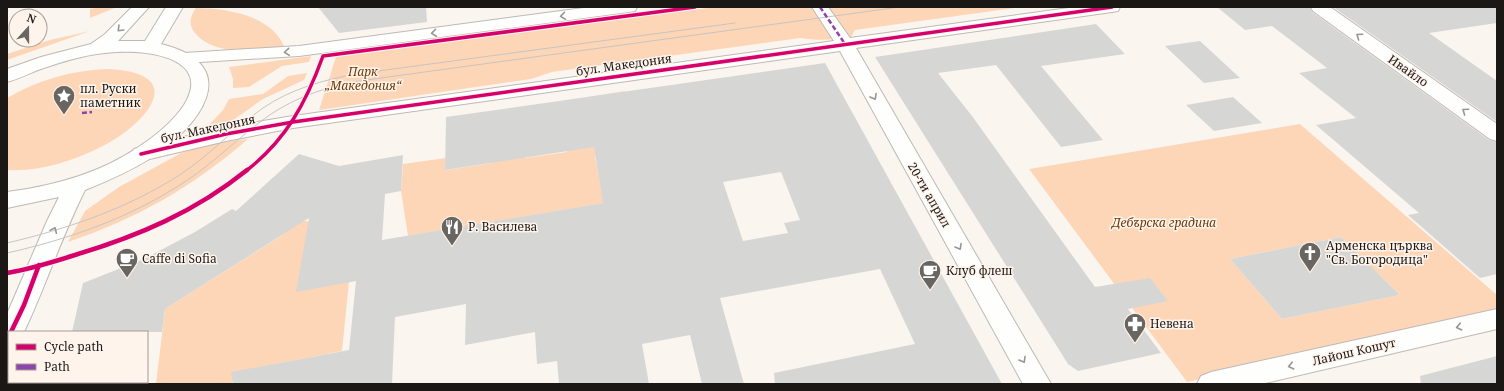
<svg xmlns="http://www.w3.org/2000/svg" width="1504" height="391" font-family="'Noto Serif',serif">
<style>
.green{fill:#fdd6b7;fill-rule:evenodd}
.building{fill:#d6d7d5;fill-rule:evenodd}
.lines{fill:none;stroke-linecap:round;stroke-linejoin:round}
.minor-casing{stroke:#beb9b5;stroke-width:2}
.major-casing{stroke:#beb9b5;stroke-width:2}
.minor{fill:#fefefd;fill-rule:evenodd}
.major{fill:#fefefd;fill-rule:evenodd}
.tram{stroke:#c6c5c4;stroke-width:1}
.quiet{stroke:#8e44ad;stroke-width:2.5;stroke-dasharray:5 2.5;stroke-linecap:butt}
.cycleway-far1-casing{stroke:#fff4ec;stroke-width:5.5}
.cycleway-casing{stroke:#fff4ec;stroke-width:7}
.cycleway-far1{stroke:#d6006c;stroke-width:3.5}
.cycleway{stroke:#d6006c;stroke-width:4.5}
.oneway{stroke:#989694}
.labels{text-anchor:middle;stroke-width:3;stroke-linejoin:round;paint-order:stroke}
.street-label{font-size:12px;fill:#1b1714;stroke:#fff4ec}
.park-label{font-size:12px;font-style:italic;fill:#6b3906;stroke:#fff4ec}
.poi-label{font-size:12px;fill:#1b1714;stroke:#fff4ec;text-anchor:start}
</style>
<rect width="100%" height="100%" fill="#fbf5f0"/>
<g class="green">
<path d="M100 7H117L90 18V9Z"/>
<path d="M715 7H1022L855 30 851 37C833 40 818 41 800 38L552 72 531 79 319 110 336 57Z"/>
<path d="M196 8C225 8 271 15 284 46 257 51 215 57 195 33 188 25 190 16 196 8Z"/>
<path d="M90 31 7 60V54L50 40Z"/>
<path d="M311 56 309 62 282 66 249 87 233 88V79L229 67Z"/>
<path d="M108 69C192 73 145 125 101 147 73 161 39 172 7 170V98C37 80 73 70 108 69Z"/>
<path d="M307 73 304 80 263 99 229 123 208 126 223 110 229 99 263 94 288 76Z"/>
<path d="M625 91 632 122 634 150 595 156 604 203 408 236 401 191 403 164 446 158V170L492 163 491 143 524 138 525 158 567 152 564 132 593 127 588 97Z"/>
<path d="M1300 124 1497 295V313L1187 382 1029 169ZM1341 237 1400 295 1282 319 1230 259Z"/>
<path d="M248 139C193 187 136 219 68 242L85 211 119 187 181 153 209 144Z"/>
<path d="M300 220 316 223 349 282 342 351 235 372 232 384H156L165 309 281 236Z"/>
</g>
<g class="building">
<path d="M318 7H426L427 22 339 33Z"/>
<path d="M1217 7H1310L1312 12 1489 140 1497 142V274L1480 278 1408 215 1419 213 1316 125 1356 118 1299 73 1327 68 1272 26 1245 30Z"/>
<path d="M1333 7H1497V23L1429 33 1497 81V122Z"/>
<path d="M1096 24 1125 54 1041 66 1103 140 1061 147 996 65 938 73 972 116 1095 287 1150 278 1168 301 1128 309 1161 353 1078 371 1068 364 875 57Z"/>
<path d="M1200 41 1240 78 1204 83 1165 46Z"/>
<path d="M825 63 1002 384H775L774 373 915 344 880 269 720 298 744 384H702L690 335 642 344 649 384H559L557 361 537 364 535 332 465 345 466 304 395 317 392 384H233L231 372 349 350 356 281 296 292 309 218 165 309 162 332H72L83 283 144 259 195 232 232 209 236 211 299 154 339 166 403 155 401 191 385 194 382 240 603 203 594 147 445 170 446 117ZM781 172 800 220 784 223 788 233 743 241 723 182Z"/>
<path d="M1233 97 1262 123 1214 131 1186 105Z"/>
<path d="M1341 237 1400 295 1282 319 1230 259Z"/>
<path d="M1497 356V384H1421L1420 376Z"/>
</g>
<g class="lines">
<g class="minor-casing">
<g id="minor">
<path d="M591 7H637L635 11 629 12 299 56 184 63 178 62 175 58 178 54 184 53 299 46Z"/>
<path d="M812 7H828L850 38 1076 7H1120L1118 11 1112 12 856 48 1051 384H1023L840 51 293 128 226 141 141 161 134 159 131 154 134 149 141 147 226 127 293 116 834 41Z"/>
<path d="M1311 7H1330L1497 124V141L1490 139 1313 11Z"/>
<path d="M1497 309V329L1261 384H1197L1201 376 1211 372Z"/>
</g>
</g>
<g class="major-casing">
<path id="major" d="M132 7H149L118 41H145L166 7H183L161 44C247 65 199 127 151 158 130 171 108 181 85 190 62 236 46 285 24 332H9V342L7 341V314L47 221 59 197 7 208V192C53 186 98 174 137 148 154 137 173 122 184 105 213 58 148 50 117 52 90 53 64 61 38 70 28 74 18 79 7 82V69L41 57 91 44 105 34Z"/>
</g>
<use href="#minor" class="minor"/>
<use href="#major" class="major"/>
<g class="tram">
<path d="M7 243C67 229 126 209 178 176 209 156 233 129 263 108 291 89 323 80 356 74L735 23"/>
<path d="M7 253C70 239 132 217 186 181 213 163 235 141 260 122 291 98 327 86 366 80L900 7"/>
</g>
<g class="quiet">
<path d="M820 7 845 44"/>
<path d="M82 113 92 112"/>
</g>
<g class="cycleway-far1-casing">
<g id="cycleway-far1">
<path d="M141 154 226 134 293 122 1112 7"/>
<path d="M246 171C286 140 306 103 323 56L695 7"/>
</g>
</g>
<g class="cycleway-casing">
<g id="cycleway">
<path d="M7 273C30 269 53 262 75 255 138 236 195 212 247 170"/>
<path d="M11 332 24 305 39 265"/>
</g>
</g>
<use href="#cycleway-far1" class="cycleway-far1"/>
<use href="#cycleway" class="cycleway"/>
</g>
<defs><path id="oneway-chevron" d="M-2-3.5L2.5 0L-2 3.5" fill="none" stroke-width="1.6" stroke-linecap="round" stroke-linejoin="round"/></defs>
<g class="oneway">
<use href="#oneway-chevron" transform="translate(563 16) rotate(172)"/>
<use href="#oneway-chevron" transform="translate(120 29) rotate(135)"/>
<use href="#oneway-chevron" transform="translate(434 33) rotate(172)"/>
<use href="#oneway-chevron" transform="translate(1359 36) rotate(-145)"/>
<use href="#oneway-chevron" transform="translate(287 52) rotate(175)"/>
<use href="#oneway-chevron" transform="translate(874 97) rotate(61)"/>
<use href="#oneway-chevron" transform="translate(1465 111) rotate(-145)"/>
<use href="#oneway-chevron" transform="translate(54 230) rotate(-66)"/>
<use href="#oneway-chevron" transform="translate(959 247) rotate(60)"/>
<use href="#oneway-chevron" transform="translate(1459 327) rotate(167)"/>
<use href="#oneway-chevron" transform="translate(1023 360) rotate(60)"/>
<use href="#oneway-chevron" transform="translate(1291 366) rotate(167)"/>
</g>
<defs>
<g id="sight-pin" transform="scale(1.15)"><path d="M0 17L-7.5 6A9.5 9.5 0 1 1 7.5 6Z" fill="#696561" stroke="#fff4ec"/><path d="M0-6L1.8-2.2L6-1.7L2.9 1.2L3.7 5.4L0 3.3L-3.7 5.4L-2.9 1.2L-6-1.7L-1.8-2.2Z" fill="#fff"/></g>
<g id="restaurant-pin" transform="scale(1.15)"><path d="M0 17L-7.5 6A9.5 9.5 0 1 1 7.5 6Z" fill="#696561" stroke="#fff4ec"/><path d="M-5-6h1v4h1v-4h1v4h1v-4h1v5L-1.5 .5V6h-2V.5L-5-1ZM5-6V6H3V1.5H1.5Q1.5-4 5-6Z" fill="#fff"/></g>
<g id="church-pin" transform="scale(1.15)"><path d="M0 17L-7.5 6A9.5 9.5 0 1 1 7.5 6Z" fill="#696561" stroke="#fff4ec"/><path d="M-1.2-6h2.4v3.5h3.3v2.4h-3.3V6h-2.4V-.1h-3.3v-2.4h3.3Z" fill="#fff"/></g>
<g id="cafe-pin" transform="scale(1.15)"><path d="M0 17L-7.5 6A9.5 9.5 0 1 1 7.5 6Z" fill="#696561" stroke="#fff4ec"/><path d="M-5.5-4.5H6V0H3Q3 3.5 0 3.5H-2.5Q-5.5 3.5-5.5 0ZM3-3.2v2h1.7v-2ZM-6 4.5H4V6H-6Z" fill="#fff"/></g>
<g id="pharmacy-pin" transform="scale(1.15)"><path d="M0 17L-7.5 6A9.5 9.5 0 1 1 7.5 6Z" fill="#696561" stroke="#fff4ec"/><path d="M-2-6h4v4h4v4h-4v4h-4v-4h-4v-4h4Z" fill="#fff"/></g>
</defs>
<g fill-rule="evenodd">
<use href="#sight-pin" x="64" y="96"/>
<use href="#restaurant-pin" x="452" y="227"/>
<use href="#church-pin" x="1310" y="253"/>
<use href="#cafe-pin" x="127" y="259"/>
<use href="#cafe-pin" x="930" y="271"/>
<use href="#pharmacy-pin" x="1135" y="324"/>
</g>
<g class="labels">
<g class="street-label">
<text transform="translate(624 65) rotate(-8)" y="4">бул. Македония</text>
<text transform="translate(1408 71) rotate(35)" y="4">Ивайло</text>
<text transform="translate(208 129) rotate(-12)" y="4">бул. Македония</text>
<text transform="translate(929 195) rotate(60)" y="4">20-ти април</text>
<text transform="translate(1354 352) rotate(-13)" y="4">Лайош Кошут</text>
</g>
<g class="park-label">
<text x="363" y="76">Парк<tspan x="363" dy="14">„Македония“</tspan></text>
<text x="1164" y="227">Дебърска градина</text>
</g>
<g class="poi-label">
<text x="80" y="93">пл. Руски<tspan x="80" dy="14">паметник</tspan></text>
<text x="468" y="231">Р. Василева</text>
<text x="1326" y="250">Арменска църква<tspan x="1326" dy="14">"Св. Богородица"</tspan></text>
<text x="142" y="263">Caffe di Sofia</text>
<text x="946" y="275">Клуб флеш</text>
<text x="1150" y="328">Невена</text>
</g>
</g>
<rect width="1504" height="391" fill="none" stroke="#1b1714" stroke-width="16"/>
<rect x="8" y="331" width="140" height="52" fill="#fff4ec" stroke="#a49c96"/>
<rect x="16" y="344" width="20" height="6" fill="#d6006c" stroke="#a49c96"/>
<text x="44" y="351" font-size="12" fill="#1b1714">Cycle path</text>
<rect x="16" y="364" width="20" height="6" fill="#8e44ad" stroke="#a49c96"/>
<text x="44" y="371" font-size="12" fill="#1b1714">Path</text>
<g transform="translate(28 28) rotate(21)"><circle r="19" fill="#fff4ec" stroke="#a49c96"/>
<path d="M0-3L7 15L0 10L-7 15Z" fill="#696561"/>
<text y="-6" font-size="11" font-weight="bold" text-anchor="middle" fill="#1b1714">N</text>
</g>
</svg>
